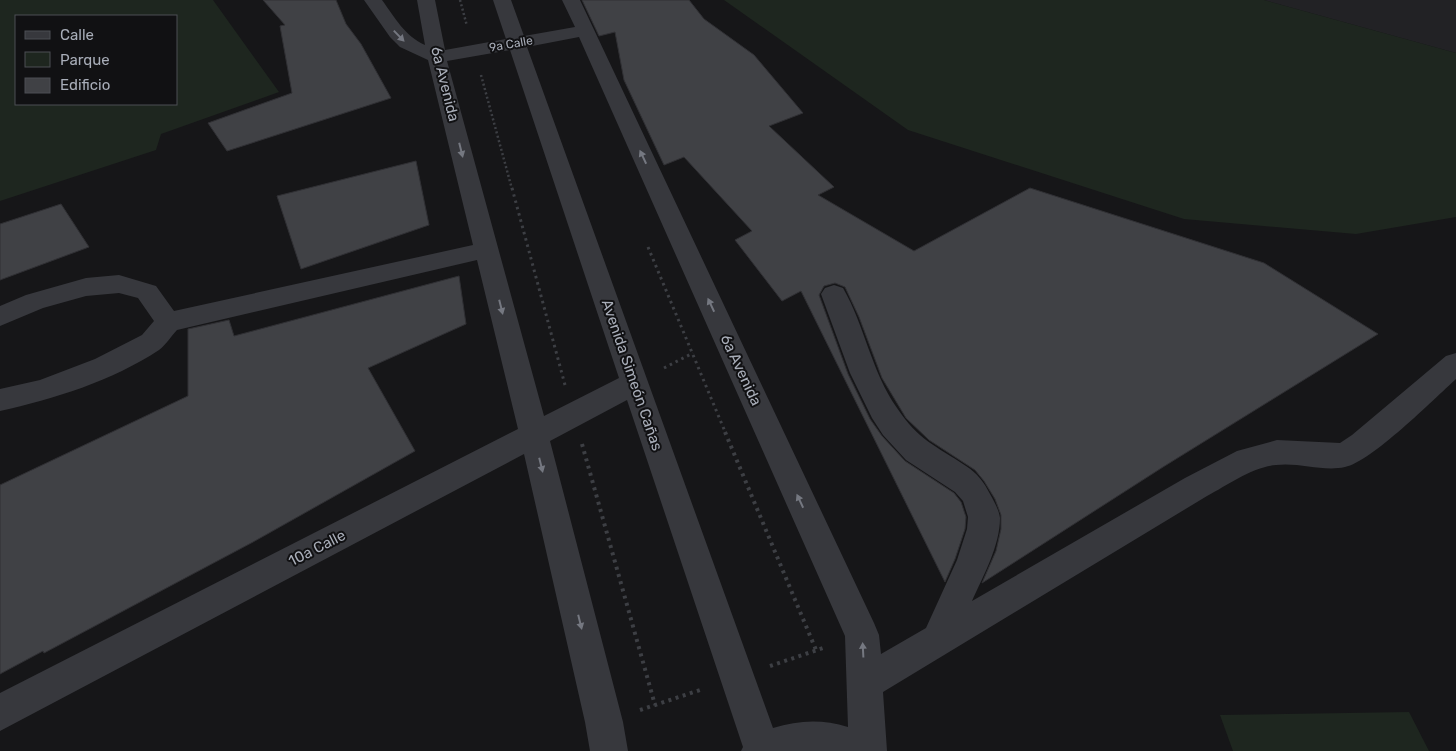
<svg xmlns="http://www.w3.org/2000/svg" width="1456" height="751" font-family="Rubik,sans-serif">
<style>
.built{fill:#222225}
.green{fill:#1e261f;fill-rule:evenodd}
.building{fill:#404145;stroke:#303034}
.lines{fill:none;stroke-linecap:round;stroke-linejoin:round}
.path-far2{stroke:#3d3f44;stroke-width:2.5;stroke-dasharray:2 2.5;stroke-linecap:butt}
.path-far1{stroke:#3d3f44;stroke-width:3;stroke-dasharray:2.5 4;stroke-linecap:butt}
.path{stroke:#3d3f44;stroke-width:4;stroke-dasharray:3 4.5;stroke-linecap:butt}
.minor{fill:#37383d;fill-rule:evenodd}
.oneway{fill:#757881}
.labels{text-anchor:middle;stroke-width:4;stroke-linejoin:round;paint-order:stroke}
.far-street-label{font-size:12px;fill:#a8adb8;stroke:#111113}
.street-label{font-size:15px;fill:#a8adb8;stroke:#111113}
</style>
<rect width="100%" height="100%" fill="#161618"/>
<path class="built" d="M1264 0H1456V53Z"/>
<g class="green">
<path d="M0 0H213L279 92 161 134 156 150 0 201ZM176 16V104H16V16Z"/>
<path d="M724 0H1264L1456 53V217L1356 234 1184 219 908 130Z"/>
<path d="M1409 712 1429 751H1233L1220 715Z"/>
</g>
<g class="building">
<path d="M263 0H336L346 24 361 44 391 98 227 151 208 123 292 93 280 26 285 25Z"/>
<path d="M582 0H689L704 19 754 55 803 113 769 126 834 187 818 195 914 251 1030 188 1264 263 1378 334 1163 467 982 583 996 551 1001 529V515L995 499 984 481 975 470 929 440 906 418 882 378 859 317 845 287 835 283 824 286 819 295 848 374 870 419 882 436 905 461 954 493 961 502 966 517 965 529 955 559 945 582 801 291 782 301 735 240 752 231 684 157 664 165 624 80 615 32 599 36Z"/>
<path d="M416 161 429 225 301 269 277 196Z"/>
<path d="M61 204 89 247 0 280V224Z"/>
<path d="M459 276 466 324 368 368 415 451 253 542 44 653 43 651 0 674V485L188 396V329L229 320 234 336Z"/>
</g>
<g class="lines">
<g class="path-far2">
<path d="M460 0 467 26"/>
<path d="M481 75 512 189"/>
</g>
<g class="path-far1">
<path d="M512 188 565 385"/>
<path d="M648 247 726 434"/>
<path d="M664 368 693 353"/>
</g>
<g class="path">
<path d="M725 432 816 650"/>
<path d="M582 444 655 705"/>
<path d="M770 666 826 647"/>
<path d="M640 710 703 689"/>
</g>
<path class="minor" d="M364 0H382C395 18 405 36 425 45L417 0H435L445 50 506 39 493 0H511L524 36 575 27 562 0H580L874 623 879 635 881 654 926 628 957 560 967 529 968 517 963 501 955 492 906 460 883 435 872 418 850 373 821 294 825 288 834 285 843 288C865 326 871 371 897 408 919 441 935 445 966 466 977 473 984 482 990 494 994 501 999 510 1000 518 1000 546 983 576 972 601L1185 478 1237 451 1277 440 1340 443 1352 435 1446 356 1456 353V379C1434 399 1371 462 1345 467 1323 472 1299 462 1276 465 1252 467 1228 485 1207 496L883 692 887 751H741L743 747 627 400 550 441 623 722 628 751H590L585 722 524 454 0 731V693L518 429 477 260 177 330C171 336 166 345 159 350 112 381 54 399 0 411V389L40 380 95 359 142 335 154 321 138 298 119 293 86 296 43 308 0 326V306L26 295 86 278 119 275 156 286 174 311 473 245 428 60 400 47 390 37ZM579 37 845 636 848 727C822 719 799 720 773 728L527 47ZM510 50 619 378 544 416 447 61Z"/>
</g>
<defs><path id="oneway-solid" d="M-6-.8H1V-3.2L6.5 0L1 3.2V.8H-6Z" transform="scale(1.25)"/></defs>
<g class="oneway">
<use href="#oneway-solid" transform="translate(399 36) rotate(46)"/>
<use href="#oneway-solid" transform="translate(461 150) rotate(76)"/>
<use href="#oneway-solid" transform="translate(643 157) rotate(-115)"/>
<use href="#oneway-solid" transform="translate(711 305) rotate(-115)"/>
<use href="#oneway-solid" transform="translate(501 307) rotate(76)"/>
<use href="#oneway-solid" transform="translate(541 465) rotate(76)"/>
<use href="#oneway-solid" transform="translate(800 501) rotate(-115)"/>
<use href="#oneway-solid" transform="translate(580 622) rotate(76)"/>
<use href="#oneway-solid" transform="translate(863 650) rotate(-93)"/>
</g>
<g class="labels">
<g class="far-street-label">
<text transform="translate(511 44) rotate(-10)" y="4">9a Calle</text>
</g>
<g class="street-label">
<text transform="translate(445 84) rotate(76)" y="5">6a Avenida</text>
<text transform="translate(741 370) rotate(65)" y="5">6a Avenida</text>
<text transform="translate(632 375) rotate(71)" y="5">Avenida Simeón Cañas</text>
<text transform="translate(317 548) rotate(-27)" y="5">10a Calle</text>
</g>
</g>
<rect x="15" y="15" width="162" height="90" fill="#111113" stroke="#4d4f55"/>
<rect x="25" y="31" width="25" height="8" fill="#37383d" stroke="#4d4f55"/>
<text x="60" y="40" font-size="15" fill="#a8adb8">Calle</text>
<rect x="25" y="52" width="25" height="15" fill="#1e261f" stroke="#4d4f55"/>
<text x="60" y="65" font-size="15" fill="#a8adb8">Parque</text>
<rect x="25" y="78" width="25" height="15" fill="#404145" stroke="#4d4f55"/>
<text x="60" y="90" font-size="15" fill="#a8adb8">Edificio</text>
</svg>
